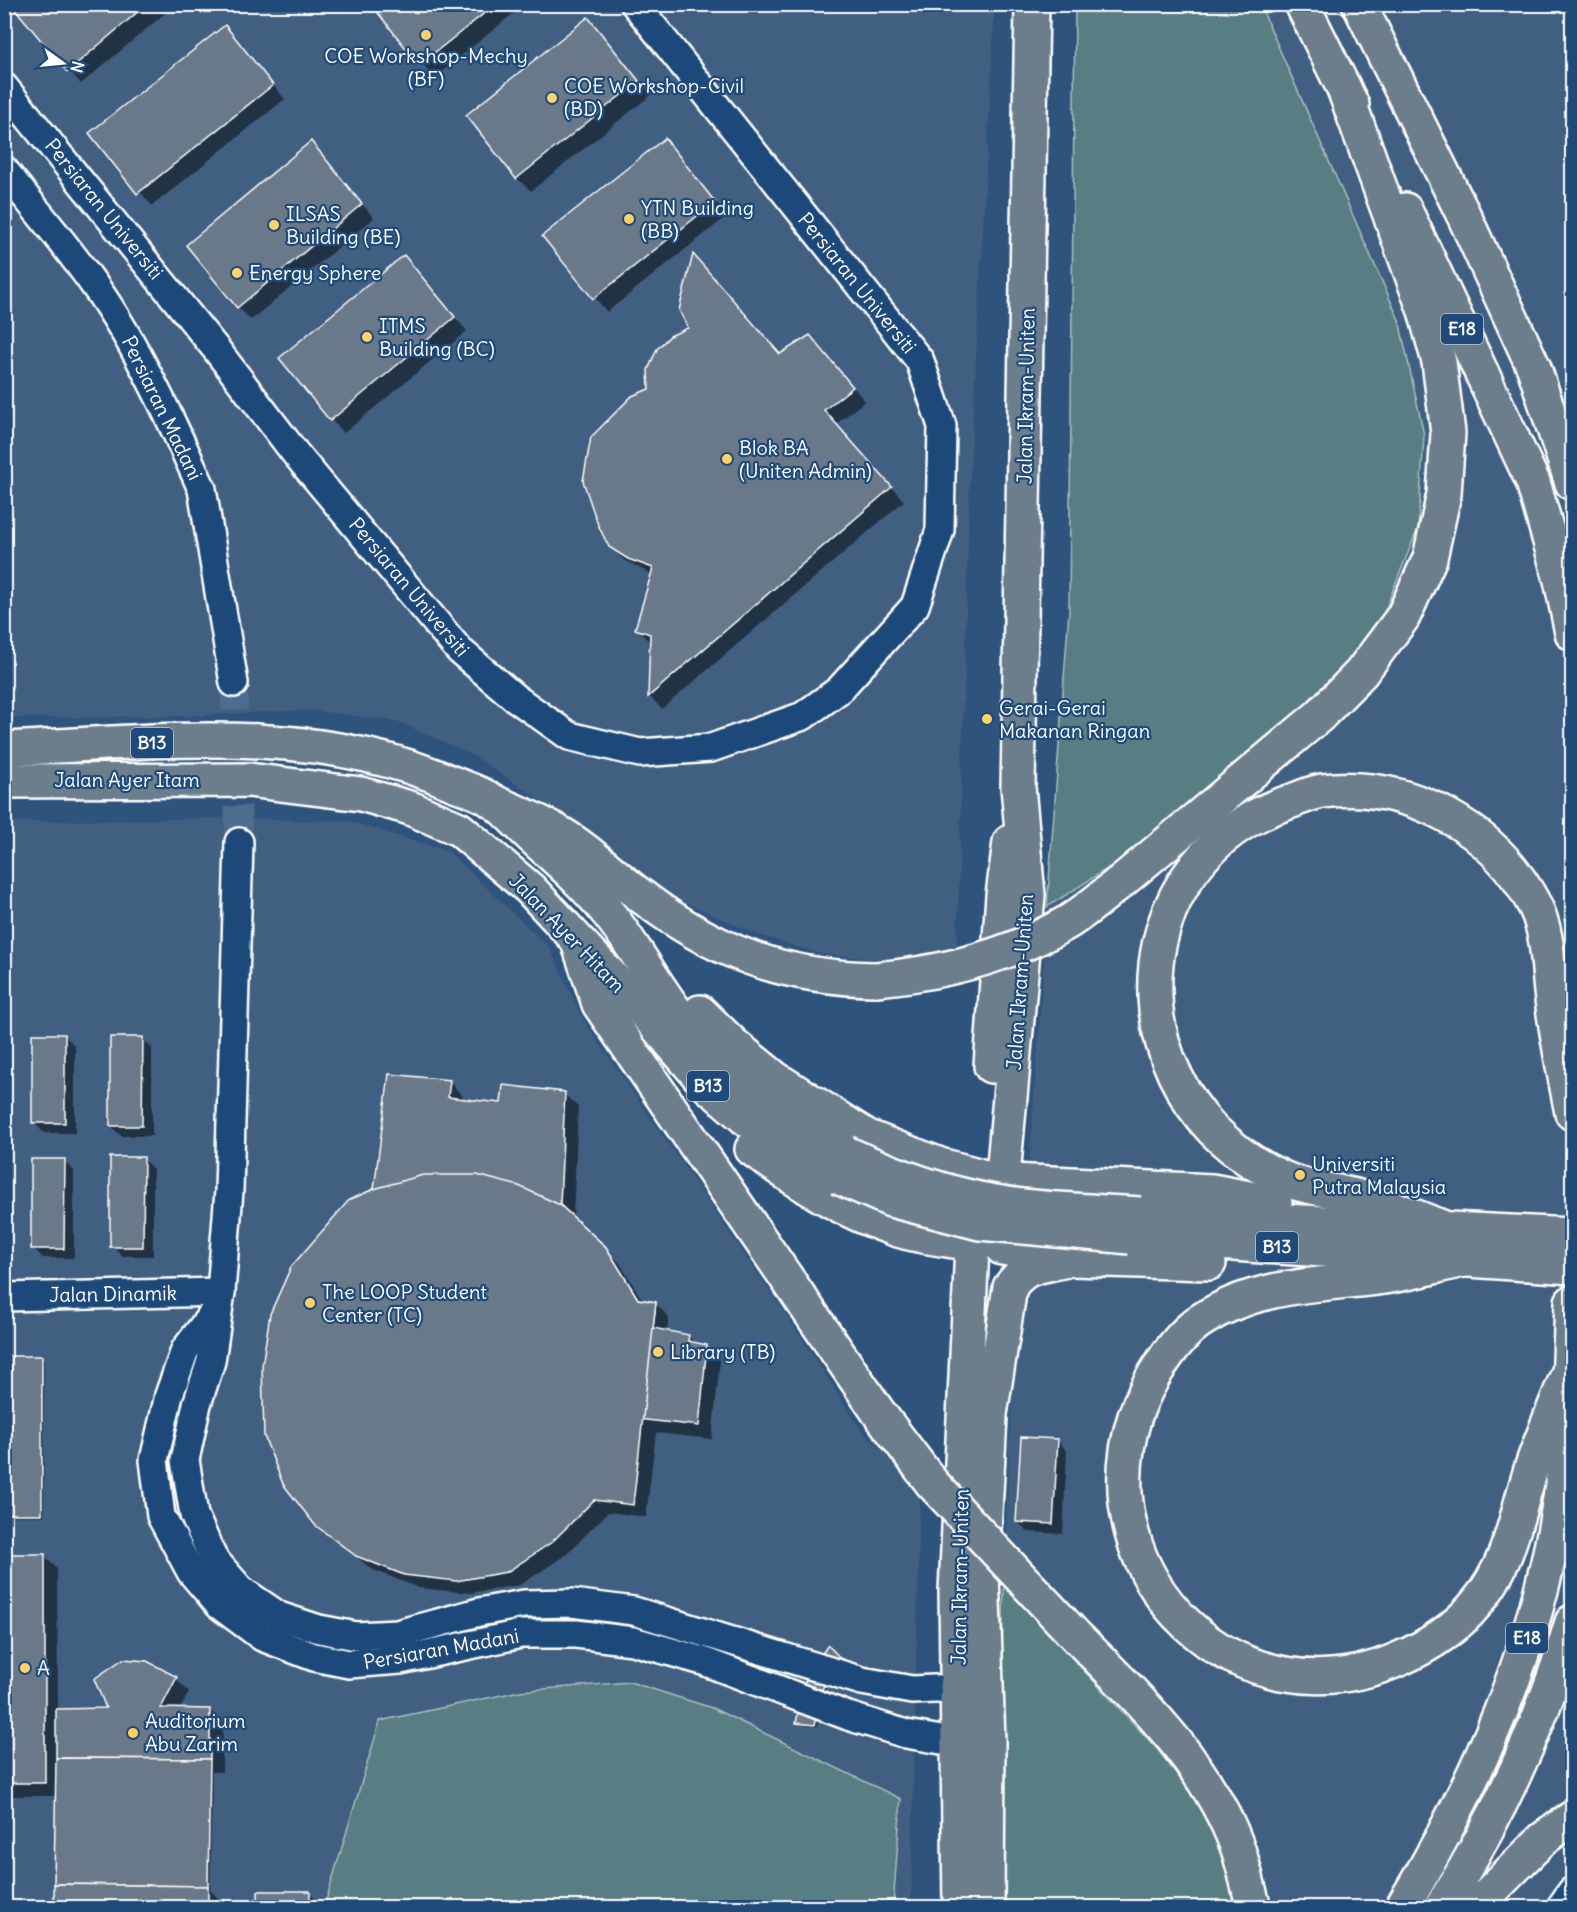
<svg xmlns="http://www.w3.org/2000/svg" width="1577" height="1912" font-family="Delius,sans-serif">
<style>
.built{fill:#405e81}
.green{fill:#587d82;stroke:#acbec0;stroke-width:1.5}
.shadow{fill:#0007}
.building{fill:#6b7989;stroke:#fff;stroke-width:1.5}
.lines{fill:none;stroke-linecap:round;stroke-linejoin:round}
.minor-tunnel{stroke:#4d6d90;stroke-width:27;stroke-dasharray:27 14;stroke-linecap:butt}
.minor-casing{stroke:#fff;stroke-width:32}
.major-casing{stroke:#fff;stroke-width:38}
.highway-casing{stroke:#fff;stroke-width:38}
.minor{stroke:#1f4a7a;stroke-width:27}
.major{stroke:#6c7d8c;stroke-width:33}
.highway{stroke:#6c7d8c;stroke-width:33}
.highway-bridge-casing{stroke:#fff;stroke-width:38;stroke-linecap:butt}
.highway-bridge{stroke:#6c7d8c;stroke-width:33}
.poi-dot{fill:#ffd166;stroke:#1f4a7a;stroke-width:2}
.labels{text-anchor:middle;stroke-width:4.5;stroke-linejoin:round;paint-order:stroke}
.shield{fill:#1f4a7a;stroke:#bcc9d7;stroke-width:1.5}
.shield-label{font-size:18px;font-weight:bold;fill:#fff}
.poi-label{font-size:20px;fill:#fff;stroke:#1f4a7a;text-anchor:start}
.street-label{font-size:20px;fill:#fff;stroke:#1f4a7a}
</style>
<rect width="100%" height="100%" fill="#2e537d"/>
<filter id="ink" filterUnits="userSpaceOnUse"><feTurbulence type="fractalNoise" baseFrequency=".0167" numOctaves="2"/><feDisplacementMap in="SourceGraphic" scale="12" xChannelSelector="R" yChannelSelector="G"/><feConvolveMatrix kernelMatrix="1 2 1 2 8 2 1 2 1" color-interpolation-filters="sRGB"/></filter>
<g filter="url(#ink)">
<g class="built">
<path d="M4 5H995L970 471 957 947 893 961 820 954 756 934 675 898 601 840 472 755 397 721 308 710 188 716 5 718Z"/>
<path d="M1075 5H1572V1907L1005 1908 1002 1653 1009 1444 1069 611Z"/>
<path d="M214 818 349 821 448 851 550 948 584 1021 790 1320 861 1430 920 1486 911 1907H5L4 822Z"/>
</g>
<g class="green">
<path d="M1075 5H1260L1399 320 1424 435 1418 528 1383 615 1336 682 1124 858 1047 907 1069 611Z"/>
<path d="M1004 1585 1158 1750 1203 1809 1241 1896V1907H1005L1002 1653Z"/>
<path d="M630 1682 712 1708 901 1799 893 1907H324L380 1721 520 1691Z"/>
</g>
<g class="shadow">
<path d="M13 4H176L81 84Z"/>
<path d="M373 4H525L434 78Z"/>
<path d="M588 19 651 95 531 191 517 178Z"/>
<path d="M224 27 285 99 152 206 92 134Z"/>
<path d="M665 140 727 216 607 312 544 236Z"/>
<path d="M311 143 374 218 251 320 238 307Z"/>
<path d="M404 257 467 331 344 433 331 420Z"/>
<path d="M810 337 865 401 836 424 904 501 662 709 650 697 651 643 637 629 653 575 624 560 610 546 781 356Z"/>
<path d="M65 1036 75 1046V1133H44L34 1123Z"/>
<path d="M142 1038 152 1048V1136H121L111 1126Z"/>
<path d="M449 1081 462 1095V1100L502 1104 564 1094 578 1107 573 1219 619 1262 643 1301 655 1303 669 1317 667 1332 688 1336 697 1344 706 1346 720 1360 712 1439 656 1433 646 1517 608 1512 566 1555 520 1585 470 1593 419 1588 371 1569 316 1524 375 1190Z"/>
<path d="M143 1159 153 1169V1256H122L112 1246Z"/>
<path d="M64 1161 74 1171V1258H43L33 1248Z"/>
<path d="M42 1358 44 1361V1516H11L8 1514Z"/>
<path d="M1058 1441 1067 1451 1063 1534 1028 1532 1018 1522Z"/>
<path d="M44 1555 57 1569 58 1710H108L176 1679 189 1692 180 1710H210L223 1724 222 1772H212L210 1890 221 1901V1908H55L57 1796H4V1556Z"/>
<path d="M843 1664 824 1692 817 1727 801 1725 798 1722 800 1705Z"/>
<path d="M309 1892 323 1908H260Z"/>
</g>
<g class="building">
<path d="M11 4H147L67 72Z"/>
<path d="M371 4H496L419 65Z"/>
<path d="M588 17 639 81 516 179 466 115Z"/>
<path d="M225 25 273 85 137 194 89 133Z"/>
<path d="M665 138 715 202 593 299 542 236Z"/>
<path d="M311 141 362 204 237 308 186 245Z"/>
<path d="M693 254 780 354 810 335 853 387 824 410 892 487 648 697 650 634 635 629 653 568 628 559 609 547 598 525 583 481 591 437 632 396 649 389 648 370 657 349 670 336 688 328 679 310Z"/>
<path d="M404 255 455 317 330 421 279 358Z"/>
<rect x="32" y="1034" width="33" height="89"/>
<path d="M110 1037H143L142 1126H110Z"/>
<path d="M389 1074 450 1080 448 1097 501 1103 503 1085 565 1092 560 1205 606 1247 638 1299 656 1302 653 1328 689 1335 688 1341 707 1345 699 1426 540 1408 543 1379 522 1378 513 1366 498 1360 489 1345 490 1332 479 1319 483 1296 474 1295 477 1264H483L487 1243 433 1239 430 1253 378 1263 349 1200 374 1189Z"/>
<path d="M110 1157H144L143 1247H110Z"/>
<path d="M31 1159H65L64 1249H31Z"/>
<path d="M423 1175H477L519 1186 560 1205 606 1247 638 1299 656 1302 633 1505 594 1500 552 1542 507 1572 456 1581 404 1575 356 1556 315 1525 283 1484 264 1436 262 1366 270 1314 291 1267 349 1200 374 1189Z"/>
<path d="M8 1356H42V1514H7Z"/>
<path d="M1021 1437 1058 1439 1053 1524 1016 1522Z"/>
<rect x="4" y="1554" width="41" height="229"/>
<path d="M828 1645 842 1660 822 1689 815 1725 796 1723 803 1686 810 1671Z"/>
<path d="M123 1659 147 1661 177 1677 161 1708 210 1709V1759L56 1758V1709L106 1708 94 1679Z"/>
<path d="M56 1758 210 1759 208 1886 54 1884Z"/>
<path d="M54 1884 208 1886V1908H54Z"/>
<rect x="258" y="1891" width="52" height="17"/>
</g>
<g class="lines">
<path class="minor-tunnel" d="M234 683 239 842"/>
<g class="minor-casing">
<g id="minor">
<path d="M4 87 216 349 295 453 459 650 514 697 569 736 640 753 711 748 803 716 839 690 915 606 940 530 942 426 920 361 635 4"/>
<path d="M4 170C35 209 67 246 95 286 136 343 173 424 202 489L234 683"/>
<path d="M239 842 229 1191 221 1292 211 1361 197 1404 185 1460 194 1515 213 1558 241 1590 279 1616 319 1629 356 1636 397 1634 479 1612 524 1604 572 1603 634 1611 862 1681 912 1690 958 1688"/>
<path d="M4 1297 221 1292"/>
<path d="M217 1308 185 1350 169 1395 154 1460 161 1516 191 1572 219 1605 262 1637 314 1657 349 1664 400 1660 521 1634H576L633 1641 703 1661 848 1716 906 1734 959 1743"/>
<path d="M1560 1908 1572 1891"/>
</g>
</g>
<g class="major-casing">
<g id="major">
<path d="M4 749C153 742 312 721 452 783 465 788 481 793 493 801 506 810 518 824 530 835 557 860 585 884 608 913 635 946 654 984 680 1017 726 1075 781 1117 846 1153"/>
<path d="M4 781 249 780 361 794 410 808 459 829 530 889 640 1007 707 1085 744 1117 784 1146 838 1177"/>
<path d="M700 1012 734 1045 776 1079 868 1137 940 1165 978 1175"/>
<path d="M991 1066 1003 895 1010 842"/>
<path d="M752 1149C798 1183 843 1212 898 1230 920 1237 944 1239 967 1243"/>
<path d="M1003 1176 1028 895 1018 787 1032 4"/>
<path d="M960 1908 956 1591 972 1247"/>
<path d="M987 1908 988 1741 982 1571 992 1378"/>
</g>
</g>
<g class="highway-casing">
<g id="highway">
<path d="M1302 4 1352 105"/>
<path d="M1359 4 1465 218 1534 368 1572 483"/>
<path d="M1405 210 1533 482 1561 580 1572 633"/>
<path d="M492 801C514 811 537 820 558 832 588 849 613 875 641 896 714 952 784 978 876 979"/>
<path d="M1123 880 1319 716 1361 673 1403 617 1430 558 1444 494 1448 433 1439 362 1425 311 1343 86"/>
<path d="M578 942 599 1004 879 1413"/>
<path d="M1011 1181 1212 1191 1275 1203"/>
<path d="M1140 1214 1572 1235"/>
<path d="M1447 1229C1418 1218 1389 1205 1359 1197 1335 1190 1308 1189 1285 1179 1259 1168 1233 1150 1213 1130 1182 1098 1161 1054 1156 1010 1146 916 1198 831 1289 802 1300 798 1311 793 1322 791 1410 781 1494 827 1535 906 1548 932 1548 964 1551 992 1556 1033 1564 1073 1572 1113"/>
<path d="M1130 1237 1572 1267"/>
<path d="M1002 1248 1070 1259 1209 1263"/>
<path d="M1464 1260C1435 1266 1406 1275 1376 1278 1317 1285 1255 1285 1203 1319 1174 1337 1146 1384 1135 1416 1083 1578 1238 1729 1399 1659 1427 1647 1456 1628 1476 1604 1511 1563 1516 1514 1532 1466 1543 1434 1557 1402 1569 1371"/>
<path d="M991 1408 1010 1287C1024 1266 1039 1266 1063 1261"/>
<path d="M1071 1631C1134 1695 1205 1759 1237 1846 1244 1866 1248 1887 1254 1908"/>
<path d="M1402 1908C1478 1781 1538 1645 1560 1498 1570 1434 1569 1367 1572 1302"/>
<path d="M1441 1908C1498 1818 1542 1724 1572 1622"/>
<path d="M1474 1908 1543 1839 1572 1818"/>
</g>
</g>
<use href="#minor" class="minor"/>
<use href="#major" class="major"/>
<use href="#highway" class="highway"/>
<g class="highway-bridge-casing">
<g id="highway-bridge">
<path d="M876 979C944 973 1008 957 1068 922 1087 910 1105 894 1123 880"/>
<path d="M846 1153C884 1170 925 1186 966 1196 1022 1210 1083 1210 1140 1214"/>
<path d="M838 1177 891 1200 980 1223 1130 1237"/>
<path d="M879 1413 932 1483 1071 1631"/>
</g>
</g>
<use href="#highway-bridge" class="highway-bridge"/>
</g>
</g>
<g class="poi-dot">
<circle cx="426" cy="35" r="6"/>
<circle cx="552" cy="98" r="6"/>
<circle cx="629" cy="219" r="6"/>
<circle cx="274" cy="225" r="6"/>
<circle cx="237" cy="273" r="6"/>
<circle cx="367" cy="337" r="6"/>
<circle cx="727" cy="459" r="6"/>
<circle cx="987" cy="719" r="6"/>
<circle cx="1300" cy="1175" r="6"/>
<circle cx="310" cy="1303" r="6"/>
<circle cx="658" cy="1352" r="6"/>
<circle cx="25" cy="1668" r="6"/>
<circle cx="133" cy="1733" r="6"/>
</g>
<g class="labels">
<g class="shield">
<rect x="1441" y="314" width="42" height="30" rx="4.5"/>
<rect x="131" y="728" width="42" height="30" rx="4.5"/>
<rect x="687" y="1071" width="42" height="30" rx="4.5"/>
<rect x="1256" y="1232" width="42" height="30" rx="4.5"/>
<rect x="1506" y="1623" width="42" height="30" rx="4.5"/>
</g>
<g class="shield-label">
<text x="1462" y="335">E18</text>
<text x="152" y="749">B13</text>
<text x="708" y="1092">B13</text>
<text x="1277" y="1253">B13</text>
<text x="1527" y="1644">E18</text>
</g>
<g class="poi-label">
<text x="426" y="63" text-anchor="middle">COE Workshop-Mechy<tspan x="426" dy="23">(BF)</tspan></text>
<text x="564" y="93">COE Workshop-Civil<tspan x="564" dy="23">(BD)</tspan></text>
<text x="641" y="215">YTN Building<tspan x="641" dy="23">(BB)</tspan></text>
<text x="286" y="221">ILSAS<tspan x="286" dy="23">Building (BE)</tspan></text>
<text x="249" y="280">Energy Sphere</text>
<text x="379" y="333">ITMS<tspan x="379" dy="23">Building (BC)</tspan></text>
<text x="739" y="455">Blok BA<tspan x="739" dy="23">(Uniten Admin)</tspan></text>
<text x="999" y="715">Gerai-Gerai<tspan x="999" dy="23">Makanan Ringan</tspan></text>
<text x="1312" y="1171">Universiti<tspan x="1312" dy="23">Putra Malaysia</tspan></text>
<text x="322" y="1299">The LOOP Student<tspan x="322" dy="23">Center (TC)</tspan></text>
<text x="670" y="1359">Library (TB)</text>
<text x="37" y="1675">A</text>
<text x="145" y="1728">Auditorium<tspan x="145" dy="23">Abu Zarim</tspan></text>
</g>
<g class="street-label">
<text transform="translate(104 209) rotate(51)" y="7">Persiaran Universiti</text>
<text transform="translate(857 283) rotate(51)" y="7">Persiaran Universiti</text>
<text transform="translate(1026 396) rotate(-89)" y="7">Jalan Ikram-Uniten</text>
<text transform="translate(162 408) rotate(64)" y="7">Persiaran Madani</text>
<text transform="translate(409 587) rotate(50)" y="7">Persiaran Universiti</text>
<text x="127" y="787">Jalan Ayer Itam</text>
<text transform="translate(567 933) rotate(46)" y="7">Jalan Ayer Hitam</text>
<text transform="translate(1020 982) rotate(-86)" y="7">Jalan Ikram-Uniten</text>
<text transform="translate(113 1294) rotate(-1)" y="7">Jalan Dinamik</text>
<text transform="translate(960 1577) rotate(-89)" y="7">Jalan Ikram-Uniten</text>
<text transform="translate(441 1649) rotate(-10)" y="7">Persiaran Madani</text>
</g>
</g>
<rect width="1577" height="1912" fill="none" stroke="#1f4a7a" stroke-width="24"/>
<rect x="12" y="12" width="1553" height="1888" fill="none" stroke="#fff" stroke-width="2" filter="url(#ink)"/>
<g transform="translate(63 63) rotate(105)" stroke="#1f4a7a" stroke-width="4.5" paint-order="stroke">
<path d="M0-4.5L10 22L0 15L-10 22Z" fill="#ffffff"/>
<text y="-9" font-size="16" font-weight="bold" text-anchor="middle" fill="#ffffff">N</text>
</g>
</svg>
